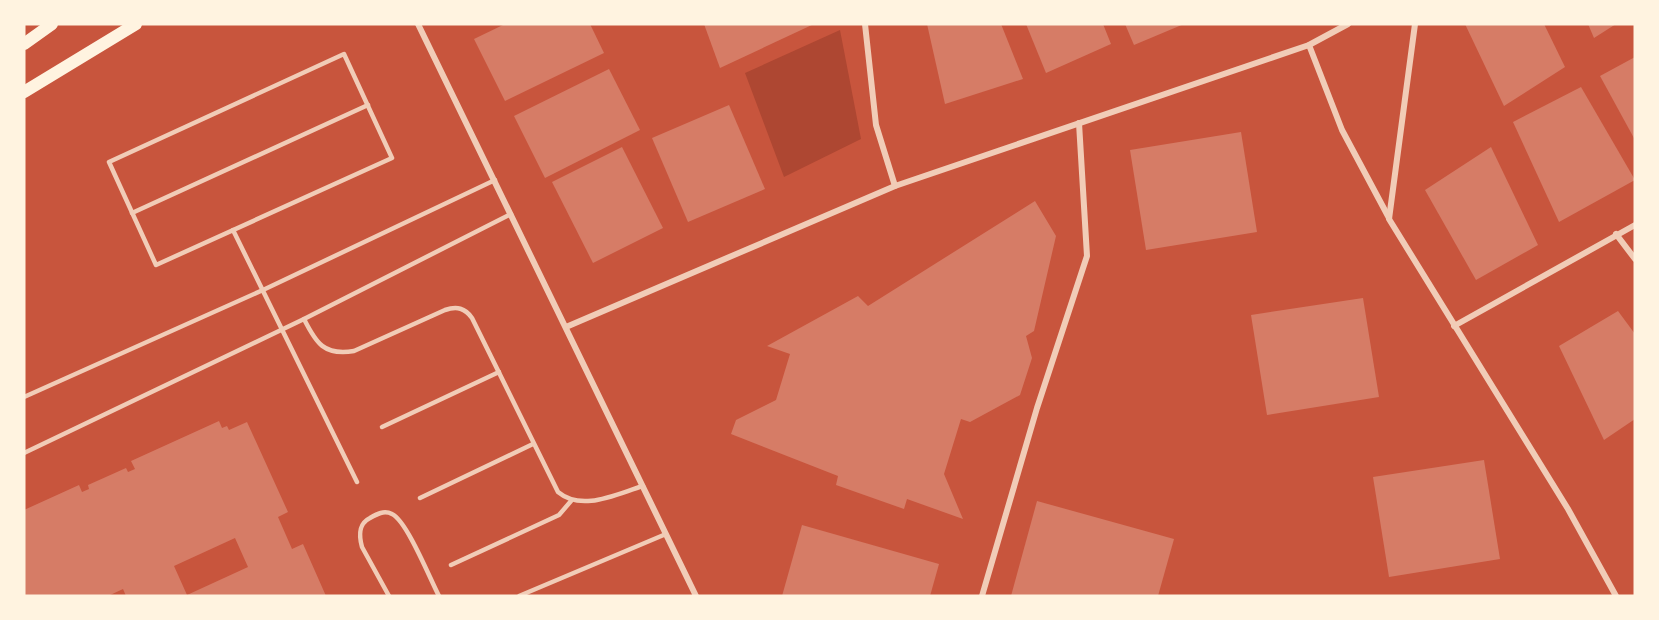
<svg xmlns="http://www.w3.org/2000/svg" width="1659" height="620" font-family="'Open Sans',sans-serif">
<style>
.green{fill:#ae4732}
.building{fill:#d67c66;fill-rule:evenodd}
.lines{fill:none;stroke-linecap:round;stroke-linejoin:round}
.service{stroke:#f1ccb7;stroke-width:4.5}
.minor{stroke:#f1ccb7;stroke-width:6}
.secondary{stroke:#fff3e0;stroke-width:12}
</style>
<rect width="100%" height="100%" fill="#c8553d"/>
<path class="green" d="M840 30 861 139 784 177 745 73Z"/>
<g class="building">
<path d="M505 24H590L604 53 505 101 474 39Z"/>
<path d="M704 24H814L720 68Z"/>
<path d="M927 24H1001L1023 79 945 104Z"/>
<path d="M1026 24H1103L1111 44 1046 73Z"/>
<path d="M1125 24H1184L1134 45Z"/>
<path d="M1465 24H1544L1565 67 1504 106Z"/>
<path d="M1588 24H1616L1594 38Z"/>
<path d="M1635 57V140L1600 76Z"/>
<path d="M609 69 640 130 545 178 514 116Z"/>
<path d="M1581 87 1635 180 1559 222 1513 122Z"/>
<path d="M729 105 765 189 688 222 652 138Z"/>
<path d="M1241 132 1257 232 1146 250 1130 150Z"/>
<path d="M622 147 663 228 593 263 552 182Z"/>
<path d="M1491 147 1538 245 1476 280 1425 190Z"/>
<path d="M1035 201 1056 236 1034 331 1026 336 1032 358 1020 395 970 422 961 419 944 474 963 519 907 499 904 509 836 485 838 476 731 434 736 420 776 400 790 354 767 346 858 296 868 306Z"/>
<path d="M1363 298 1379 397 1267 415 1251 315Z"/>
<path d="M1618 311 1635 334V419L1604 440 1559 346Z"/>
<path d="M219 421 222 428 227 426 229 430 247 422 288 512 278 517 292 549 303 544 326 596H126L123 589 108 596H24V510L79 485 82 492 89 489 88 485 126 468 128 472 135 469 131 461ZM235 538 248 567 187 595 174 566Z"/>
<path d="M1484 460 1500 559 1389 577 1373 477Z"/>
<path d="M1037 501 1174 539 1158 596H1011Z"/>
<path d="M802 525 939 564 930 596H782Z"/>
</g>
<g class="lines">
<g class="service">
<path d="M344 54 392 158 156 265 109 162Z"/>
<path d="M132 213 368 105"/>
<path d="M233 230 357 482"/>
<path d="M304 319C316 343 324 356 354 351L445 310C457 306 465 308 472 318L558 492C582 512 616 494 643 486"/>
<path d="M24 397 263 290 495 180"/>
<path d="M382 427 499 372"/>
<path d="M24 453 304 319 511 214"/>
<path d="M420 498 533 444"/>
<path d="M451 565 559 515 571 501"/>
<path d="M389 596 362 547C359 536 358 524 370 518 377 514 384 510 392 514 407 521 430 579 439 596"/>
<path d="M519 596 666 534"/>
</g>
<g class="minor">
<path d="M418 24 696 596"/>
<path d="M865 24 876 125 895 186"/>
<path d="M1415 24 1389 219 1568 509 1616 596"/>
<path d="M1309 45 1342 130 1389 218"/>
<path d="M1616 234 1635 259"/>
<path d="M1454 326 1635 225"/>
<path d="M566 327 895 186 1309 45 1348 24"/>
<path d="M982 596 1037 408 1087 256 1079 123"/>
</g>
<g class="secondary">
<path d="M24 44 52 24"/>
<path d="M24 92 136 24"/>
</g>
</g>
<rect width="1659" height="620" fill="none" stroke="#fff3e0" stroke-width="51"/>
</svg>
